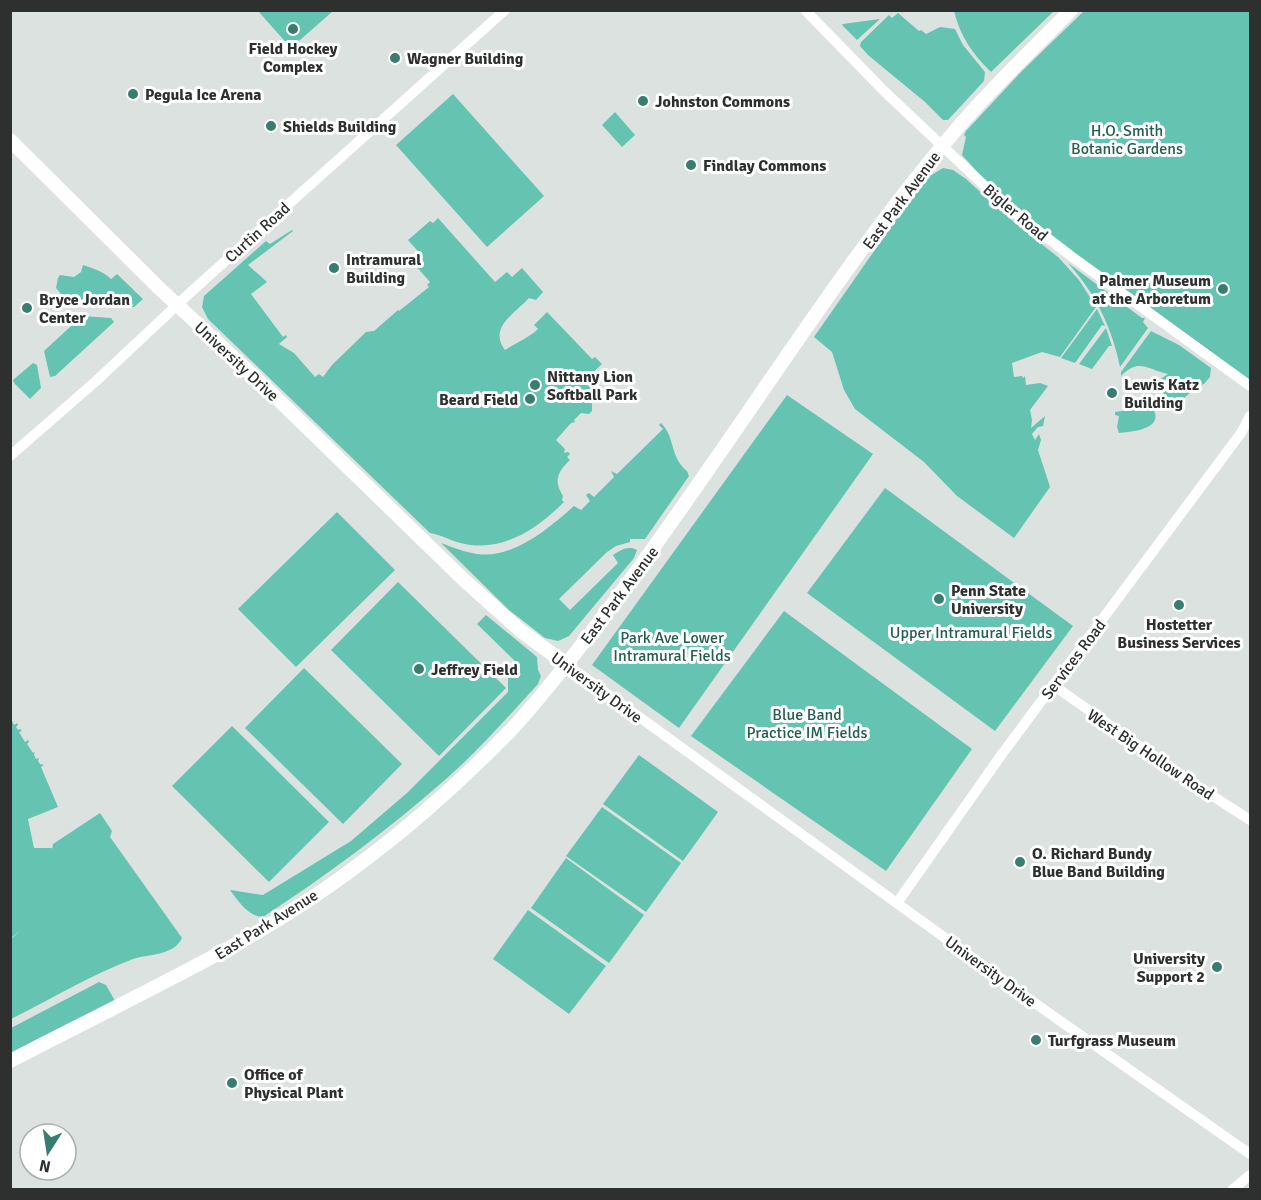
<svg xmlns="http://www.w3.org/2000/svg" width="1261" height="1200" font-family="Signika,sans-serif">
<style>
.green{fill:#64c4b1}
.lines{fill:none;stroke-linecap:round;stroke-linejoin:round}
.minor{stroke:#fff;stroke-width:10}
.secondary{stroke:#fff;stroke-width:14}
.poi-dot{fill:#397d70;stroke:#fff;stroke-width:2}
.labels{text-anchor:middle;stroke-width:6;stroke-linejoin:round;paint-order:stroke}
.poi-label{font-size:16px;font-weight:bold;fill:#2e3030;stroke:#fff;text-anchor:start}
.park-label{font-size:16px;fill:#245d52;stroke:#fff}
.street-label{font-size:16px;fill:#2e3030;stroke:#fff}
</style>
<rect width="100%" height="100%" fill="#dce2e0"/>
<g class="green">
<path d="M258 11H333L291 48Z"/>
<path d="M954 11H1054L991 72C973 55 960 36 954 11Z"/>
<path d="M1084 11H1250V380L1041 229 981 176 962 155 966 137 964 135 966 131 1023 70Z"/>
<path d="M898 13 919 31 921 30 926 34 940 27 955 29 963 45 985 72 984 81 948 120H943L925 102 868 55 860 46 861 42 889 15 892 18Z"/>
<path d="M880 19 857 40 842 25 843 24Z"/>
<path d="M453 94 544 196 487 247 396 145Z"/>
<path d="M615 112 635 135 622 147 602 125Z"/>
<path d="M943 168 953 170 966 179 1016 224 1058 257 1079 280 1096 307 1060 357 1042 352 1012 363 1014 377 1022 376 1023 378 1025 376 1026 385 1040 383 1048 386 1030 410 1032 420 1031 428 1045 416 1043 426 1038 427 1032 434 1035 440 1039 434 1041 440 1038 450 1050 487 1014 538 957 496 924 462 855 409 844 390 832 352 814 337 900 214 930 176Z"/>
<path d="M438 218 495 282 507 272 512 277 522 268 543 292 536 300 529 298C515 313 488 328 505 350 514 344 530 337 538 329L534 325 547 312 592 359 595 357 602 364 583 382 592 388V411L589 414 581 413 574 420 575 422 571 423 556 440 565 449 564 453 568 452 570 454 567 457 570 460C558 471 553 481 563 496L562 500 564 502C538 528 504 552 465 544 453 542 442 535 430 533L208 319 202 307 204 296 266 241 270 244 292 230 293 231 248 265 267 282 251 294 283 337 286 335 287 337 279 344 294 353 315 377 319 374 323 377 332 365 366 332 374 331 398 310 399 311 429 287 427 285 430 282 415 265 423 257 408 240 430 221 433 223Z"/>
<path d="M1068 263 1142 318H1145L1143 322 1148 328 1120 367C1112 327 1095 293 1068 263Z"/>
<path d="M83 265C93 268 104 272 111 279L117 274 143 299 134 307 75 304 69 298 66 300 56 288 58 278 60 275 74 277 81 272Z"/>
<path d="M1097 309 1105 326 1102 325 1075 363 1061 358Z"/>
<path d="M82 316 111 318 114 322 55 376 50 377 44 351Z"/>
<path d="M1106 328 1112 346H1109L1092 369 1079 364Z"/>
<path d="M1151 331 1179 345 1211 368 1210 377 1204 384 1197 386 1181 401 1180 406 1173 411 1165 410 1160 404 1167 399 1163 392 1166 388 1159 380 1168 374C1146 369 1139 358 1121 376V372Z"/>
<path d="M33 363 37 365 41 388 30 399 14 383 13 380Z"/>
<path d="M787 395 873 454 679 728 592 665Z"/>
<path d="M1147 400C1149 404 1154 409 1155 413 1160 430 1129 432 1119 433L1117 427 1119 416 1115 415V412L1129 410Z"/>
<path d="M661 423C676 438 669 456 687 471L689 476 645 539H630V542L616 546 607 552 559 599 570 610 618 563 613 555C620 550 629 545 637 550L634 558 569 636 558 641 545 638 509 610 441 543C452 547 464 552 477 554 514 559 549 528 574 506L581 510 590 501 586 495 589 493 594 497 614 477 611 471 617 474 663 429 659 425Z"/>
<path d="M885 488 1073 626 995 731 807 593Z"/>
<path d="M337 512 395 570 296 667 238 609Z"/>
<path d="M398 582 506 688 439 756 331 650Z"/>
<path d="M784 611 972 749 886 871 691 736Z"/>
<path d="M486 615 537 657 538 670 541 676 538 684C508 717 479 750 446 779 388 830 327 875 263 917 249 917 238 901 230 890L263 895 351 841 407 793 508 692V673L517 663 477 624Z"/>
<path d="M304 668 402 764 343 824 245 728Z"/>
<path d="M11 719 14 725 17 723 18 725 16 727 18 730 20 729 22 731 19 732 25 742 28 740 29 742 27 744 33 753 35 752 34 755 36 759 39 758 38 761 40 764 44 765 41 767 58 807 28 819 34 848H52V850L53 844 100 813 112 831 110 837 182 938C174 956 147 954 133 959 91 975 51 999 11 1019V939L21 930 11 938Z"/>
<path d="M232 726 329 822 269 882 172 786Z"/>
<path d="M639 755 718 812 683 861 603 804Z"/>
<path d="M602 807 681 863 646 912 566 856Z"/>
<path d="M566 858 644 915 609 963 531 908Z"/>
<path d="M528 910 606 966 569 1014 493 959Z"/>
<path d="M99 982 106 985 115 1001 11 1054V1028Z"/>
</g>
<g class="lines">
<g class="minor">
<path d="M805 10 884 91 1007 207 1071 256 1250 386"/>
<path d="M10 456 95 382 192 291 505 10"/>
<path d="M566 664 1046 1011 1250 1154"/>
<path d="M1053 685 1186 779 1250 820"/>
<path d="M897 903 1002 754 1241 433 1250 416"/>
<path d="M1232 1190 1250 1175"/>
</g>
<g class="secondary">
<path d="M10 140 159 288 260 382 464 580 521 631 566 664"/>
<path d="M10 1061C89 1020 170 981 247 938 344 883 433 810 510 731 531 709 550 685 569 661 618 599 663 535 708 470 787 357 865 236 955 131 991 88 1032 50 1071 10"/>
</g>
</g>
<g class="poi-dot">
<circle cx="293" cy="29" r="6"/>
<circle cx="395" cy="58" r="6"/>
<circle cx="133" cy="94" r="6"/>
<circle cx="643" cy="101" r="6"/>
<circle cx="271" cy="126" r="6"/>
<circle cx="691" cy="165" r="6"/>
<circle cx="334" cy="268" r="6"/>
<circle cx="1223" cy="289" r="6"/>
<circle cx="27" cy="308" r="6"/>
<circle cx="535" cy="385" r="6"/>
<circle cx="1112" cy="393" r="6"/>
<circle cx="530" cy="399" r="6"/>
<circle cx="939" cy="599" r="6"/>
<circle cx="1179" cy="605" r="6"/>
<circle cx="419" cy="669" r="6"/>
<circle cx="1020" cy="862" r="6"/>
<circle cx="1217" cy="967" r="6"/>
<circle cx="1036" cy="1040" r="6"/>
<circle cx="232" cy="1083" r="6"/>
</g>
<g class="labels">
<g class="poi-label">
<text x="293" y="54" text-anchor="middle">Field Hockey<tspan x="293" dy="18">Complex</tspan></text>
<text x="407" y="64">Wagner Building</text>
<text x="145" y="100">Pegula Ice Arena</text>
<text x="655" y="107">Johnston Commons</text>
<text x="283" y="132">Shields Building</text>
<text x="703" y="171">Findlay Commons</text>
<text x="346" y="265">Intramural<tspan x="346" dy="18">Building</tspan></text>
<text x="1211" y="286" text-anchor="end">Palmer Museum<tspan x="1211" dy="18">at the Arboretum</tspan></text>
<text x="39" y="305">Bryce Jordan<tspan x="39" dy="18">Center</tspan></text>
<text x="547" y="382">Nittany Lion<tspan x="547" dy="18">Softball Park</tspan></text>
<text x="1124" y="390">Lewis Katz<tspan x="1124" dy="18">Building</tspan></text>
<text x="518" y="405" text-anchor="end">Beard Field</text>
<text x="951" y="596">Penn State<tspan x="951" dy="18">University</tspan></text>
<text x="1179" y="630" text-anchor="middle">Hostetter<tspan x="1179" dy="18">Business Services</tspan></text>
<text x="431" y="675">Jeffrey Field</text>
<text x="1032" y="859">O. Richard Bundy<tspan x="1032" dy="18">Blue Band Building</tspan></text>
<text x="1205" y="964" text-anchor="end">University<tspan x="1205" dy="18">Support 2</tspan></text>
<text x="1048" y="1046">Turfgrass Museum</text>
<text x="244" y="1080">Office of<tspan x="244" dy="18">Physical Plant</tspan></text>
</g>
<g class="park-label">
<text x="1127" y="136">H.O. Smith<tspan x="1127" dy="18">Botanic Gardens</tspan></text>
<text x="971" y="638">Upper Intramural Fields</text>
<text x="672" y="643">Park Ave Lower<tspan x="672" dy="18">Intramural Fields</tspan></text>
<text x="807" y="720">Blue Band<tspan x="807" dy="18">Practice IM Fields</tspan></text>
</g>
<g class="street-label">
<text transform="translate(901 200) rotate(-53)" y="6">East Park Avenue</text>
<text transform="translate(1016 212) rotate(40)" y="6">Bigler Road</text>
<text transform="translate(257 232) rotate(-42)" y="6">Curtin Road</text>
<text transform="translate(237 361) rotate(43)" y="6">University Drive</text>
<text transform="translate(619 595) rotate(-53)" y="6">East Park Avenue</text>
<text transform="translate(1073 659) rotate(-53)" y="6">Services Road</text>
<text transform="translate(597 687) rotate(36)" y="6">University Drive</text>
<text transform="translate(1151 754) rotate(34)" y="6">West Big Hollow Road</text>
<text transform="translate(266 924) rotate(-32)" y="6">East Park Avenue</text>
<text transform="translate(991 971) rotate(36)" y="6">University Drive</text>
</g>
</g>
<rect width="1261" height="1200" fill="none" stroke="#2e3030" stroke-width="24"/>
<g transform="translate(48 1152) rotate(192)"><circle r="28" fill="#ffffff" stroke="#abacac" stroke-width="1.5"/>
<path d="M0-4.5L10 22L0 15L-10 22Z" fill="#397d70"/>
<text y="-9" font-size="16" font-weight="bold" text-anchor="middle" fill="#2e3030">N</text>
</g>
</svg>
